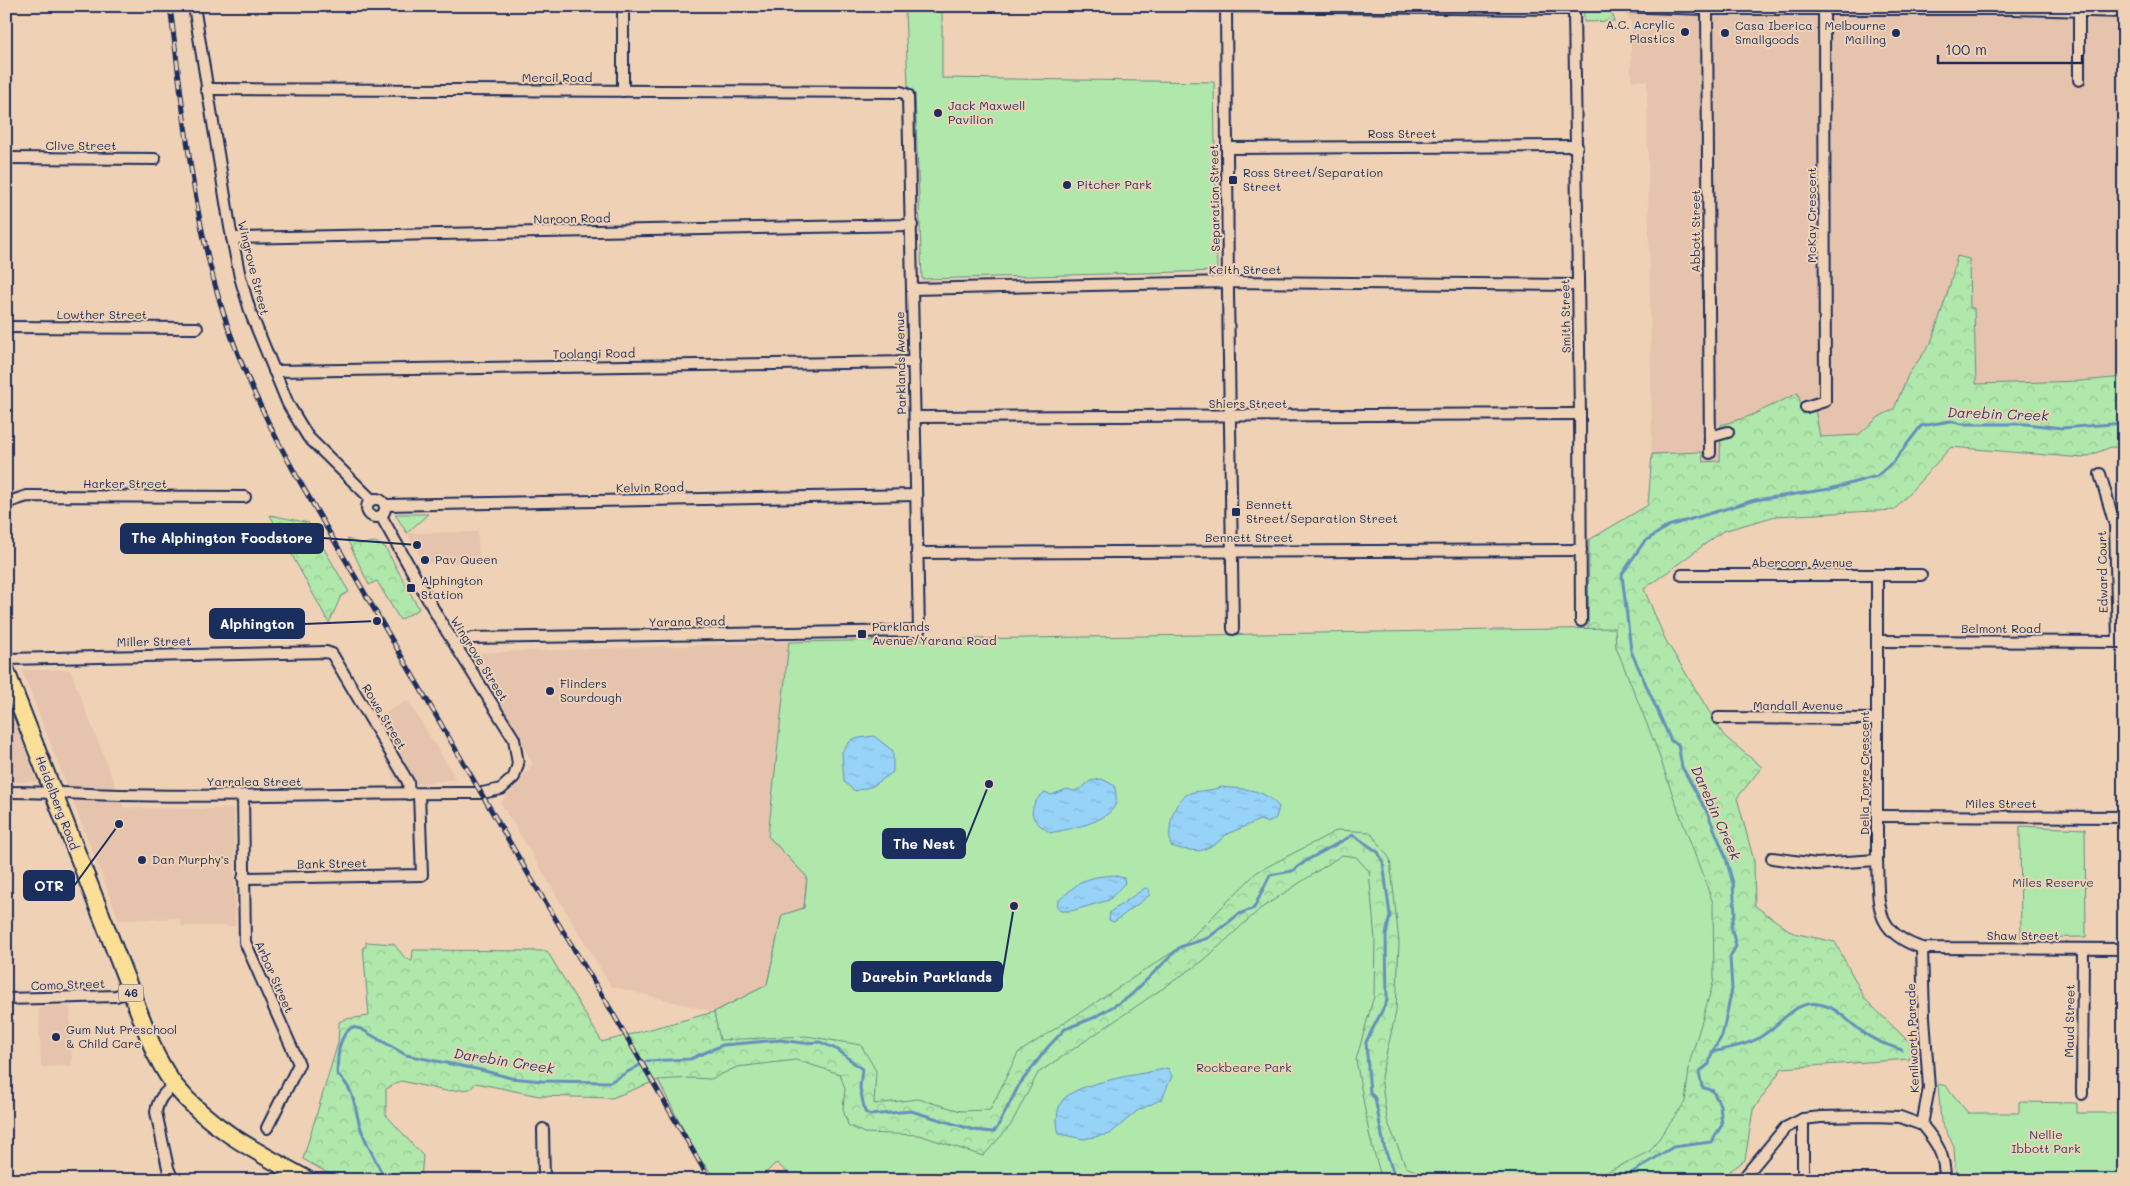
<svg xmlns="http://www.w3.org/2000/svg" width="2130" height="1186" font-family="Mali,sans-serif">
<style>
.built{fill:#e6c3ad}
.grass{fill:url(#grass-tufts);stroke:#668b84}
.forest{fill:url(#forest-crowns);stroke:#668b84}
.green{fill:#b0e7ab;stroke:#668b84}
.water{fill:url(#water-ripples);stroke:#6591ba}
.lines{fill:none;stroke-linecap:round;stroke-linejoin:round}
.stream{stroke:#6591ba;stroke-width:3}
.minor-casing{stroke:#1b2f5e;stroke-width:14}
.primary-casing{stroke:#1b2f5e;stroke-width:20}
.minor{stroke:#efd1b5;stroke-width:10}
.primary{stroke:#fbdf96;stroke-width:16}
.rail-casing{stroke:#1b2f5e;stroke-width:5}
.rail{stroke:#efd1b5;stroke-width:3;stroke-dasharray:9;stroke-linecap:butt}
.poi-dot{fill:#1b2f5e;stroke:#efd1b5;stroke-width:2}
.labels{text-anchor:middle;stroke-width:4;stroke-linejoin:round;paint-order:stroke}
.shield{fill:#efd1b5;stroke:#5b6078;stroke-width:1}
.shield-label{font-size:11px;font-weight:bold;fill:#1b2f5e}
.poi-label{font-size:12px;fill:#1b2f5e;stroke:#efd1b5;text-anchor:start}
.street-label{font-size:12px;fill:#1b2f5e;stroke:#efd1b5}
.park-label{font-size:12px;fill:#2a4166;stroke:#efd1b5}
.water-label{font-size:14px;font-style:italic;fill:#273f6d;stroke:#efd1b5}
.leader{fill:none;stroke:#1b2f5e;stroke-width:2}
.callout-dot{fill:#1b2f5e;stroke:#efd1b5;stroke-width:2}
.callout{fill:#1b2f5e;stroke:#1b2f5e;stroke-width:2}
.callout-label{font-size:14px;text-anchor:middle;font-weight:bold;fill:#fff}
</style>
<defs>
<pattern id="grass-tufts" width="24" height="20" patternUnits="userSpaceOnUse" patternTransform="scale(1.25)"><rect width="24" height="20" fill="#b0e7ab"/><path d="M3 7l-1-3M5 7V3M7 7l1-3M15 17l-1-3M17 17v-4M19 17l1-3" fill="none" stroke="#97c696"/></pattern>
<pattern id="forest-crowns" width="20" height="18" patternUnits="userSpaceOnUse" patternTransform="scale(1.25)"><rect width="20" height="18" fill="#b0e7ab"/><path d="M2 6a3 3 0 1 1 6 0M12 15a3 3 0 1 1 6 0" fill="none" stroke="#97c696"/></pattern>
<pattern id="water-ripples" width="26" height="14" patternUnits="userSpaceOnUse" patternTransform="scale(1.25)"><rect width="26" height="14" fill="#97d2f7"/><path d="M2 4q2-2 4 0t4 0M15 11q2-2 4 0t4 0" fill="none" stroke="#82b5d6"/></pattern>
</defs>
<rect width="100%" height="100%" fill="#efd1b5"/>
<filter id="ink" filterUnits="userSpaceOnUse"><feTurbulence type="fractalNoise" baseFrequency=".02" numOctaves="2"/><feDisplacementMap in="SourceGraphic" scale="10" xChannelSelector="R" yChannelSelector="G"/><feConvolveMatrix kernelMatrix="1 2 1 2 8 2 1 2 1" color-interpolation-filters="sRGB"/></filter>
<g filter="url(#ink)">
<g class="built">
<path d="M1621 6H2124V377L2081 381 1976 384 1974 309 1970 308 1969 259 1957 256 1950 285 1931 343 1908 375 1894 409 1879 417 1858 435 1820 437 1815 409 1803 414 1797 394 1750 416 1721 425 1720 461 1702 462V452L1652 454 1647 81 1631 80V23Z"/>
<path d="M478 532 479 563H424L407 533Z"/>
<path d="M789 642 768 836 807 877 804 908 782 915 767 985 714 1012 611 986 501 803 533 764 474 653Z"/>
<path d="M22 670H70L124 808 234 809 235 926H182L179 918 119 920Z"/>
<path d="M6 700 37 781 6 783Z"/>
<path d="M408 701 456 779 398 786 366 721Z"/>
<path d="M70 1006 72 1066 41 1067 39 1007Z"/>
</g>
<path class="grass" d="M1580 6H1603L1612 14 1615 21 1584 22V12Z"/>
<g class="forest">
<path d="M1957 256 1969 259 1970 308H1974L1976 384 2081 381 2124 377V448L2111 447 2083 458 1951 447 1894 510 1776 516 1723 531 1644 589 1665 639 1724 736 1762 767 1737 798 1754 861 1755 906 1793 933 1835 942 1865 999 1910 1043V1059L1782 1068 1753 1110 1745 1160 1718 1180H814L777 1156 728 1180 658 1080 612 1098 539 1096 476 1083 470 1089 446 1091 401 1081 386 1089V1115L423 1156 421 1180H340L303 1159 338 1043 339 1022 345 1019 369 1016 363 947H366V942L394 944 405 958 412 961 413 950 547 951 602 1042 714 1012 767 985 782 915 804 908 807 877 768 836 1588 634 1589 540 1648 505 1652 454 1702 452 1703 462 1720 461 1721 425 1750 416 1798 393 1803 414 1815 409 1820 437 1858 435 1879 417 1894 409 1908 375 1931 343 1950 285Z"/>
<path d="M270 515 309 523 349 592 341 596 329 623Z"/>
<path d="M347 539 361 544 375 542 385 547 419 609 400 620 377 581 369 585Z"/>
</g>
<g class="green">
<path d="M905 11H942V78L1214 82 1217 271 922 279 915 93 908 86Z"/>
<path d="M395 514H428L407 533Z"/>
<path d="M1615 628 1616 647 1657 749 1673 796 1713 903 1714 980 1690 1061 1685 1102 1650 1151 1591 1180H1437L1406 1167 1387 1120 1381 1077 1396 1012 1399 942 1390 859 1370 832 1338 830 1257 872 1185 944 1018 1053 990 1110 961 1111 918 1099 874 1104 876 1071 861 1045 806 1036 720 1040 714 1012 767 985 782 915 804 908 807 877 768 836 789 642Z"/>
<path d="M2020 826 2085 829 2086 937 2021 938Z"/>
<path d="M1342 855 1356 857 1369 871 1375 940 1374 996 1356 1060 1370 1138 1382 1180H797L776 1163 758 1180H717L696 1154 658 1080 692 1078 711 1079 737 1067 796 1060 840 1074 845 1089 843 1109 848 1125 864 1133 919 1135 983 1156 1010 1126 1038 1073 1203 961 1260 909Z"/>
<path d="M1938 1084 1946 1086 1968 1113H2019V1102L2077 1103V1113H2124V1180H1956L1954 1146 1941 1122Z"/>
</g>
<g class="water">
<path d="M874 736 893 751V772L873 786 855 791 844 782 842 752 852 739Z"/>
<path d="M1102 779 1115 786C1115 790 1117 797 1116 802 1111 823 1068 829 1050 833 1046 829 1038 825 1035 820 1028 810 1036 798 1045 792L1051 795 1067 789 1074 791 1082 788 1090 781Z"/>
<path d="M1221 787C1246 790 1262 787 1279 807L1276 818 1268 823 1260 820 1227 834 1216 844 1200 851 1181 849 1171 846C1167 830 1172 800 1190 793 1200 790 1211 791 1221 787Z"/>
<path d="M1113 875 1124 878 1125 883 1109 900 1071 911H1061L1057 907 1058 901 1080 882 1096 877Z"/>
<path d="M1145 888 1149 889 1150 895 1114 922 1109 920 1110 912Z"/>
<path d="M1168 1068 1172 1076 1162 1099 1137 1111 1110 1134 1084 1139 1059 1134C1056 1122 1056 1111 1062 1101 1074 1082 1145 1074 1168 1068Z"/>
</g>
<g class="lines">
<g class="stream">
<path d="M1713 1052C1727 1048 1744 1046 1757 1039 1784 1025 1795 993 1829 1007 1840 1011 1850 1023 1860 1030 1872 1040 1887 1045 1902 1050"/>
<path d="M385 1180C378 1164 369 1149 363 1134 353 1111 358 1092 337 1074 338 1056 337 1038 352 1027L361 1029 406 1055 481 1070 511 1078 542 1081 610 1082 647 1061 690 1059 723 1045 780 1040 803 1043 820 1042 838 1050 862 1069 860 1088 865 1112 870 1115 911 1111 974 1130 993 1132 997 1128 1019 1085 1048 1047 1065 1029 1093 1018 1129 997 1180 947 1208 938 1239 914 1254 908 1270 875 1292 871 1309 859 1353 835 1378 852 1383 862 1390 915 1386 936 1387 1001 1366 1042 1370 1093 1375 1098 1384 1146 1395 1177 1398 1180"/>
<path d="M1620 1180 1673 1147 1711 1142 1722 1125 1720 1105 1713 1091 1702 1087 1699 1072 1709 1064 1712 1052 1722 1036 1732 989 1730 957 1736 946 1731 926 1735 913 1733 883 1725 855 1707 812 1682 767 1678 744 1671 741 1631 651 1622 574 1644 542 1668 526 1755 500 1830 489 1877 476 1894 461 1921 426 1951 421 1961 424H2026L2062 428 2124 423"/>
</g>
<g class="minor-casing">
<g id="minor">
<path d="M194 6 230 227 240 277 251 314 288 404 308 437 371 499"/>
<path d="M1196 6 1568 9 1574 11 1580 414 1581 621"/>
<path d="M1226 6 1228 292 1233 629"/>
<path d="M1614 6 1707 9H2013L2124 12"/>
<path d="M1707 9 1710 453"/>
<path d="M2079 80V6"/>
<path d="M206 89 901 92 908 95 919 631 472 638 457 645"/>
<path d="M623 91V6"/>
<path d="M1227 148 1577 146"/>
<path d="M6 158 155 159"/>
<path d="M232 238 912 225"/>
<path d="M912 289 1228 282 1578 285"/>
<path d="M6 327 197 328"/>
<path d="M274 371 914 362"/>
<path d="M1806 407 1825 401 1824 9"/>
<path d="M915 417 1580 414"/>
<path d="M1710 437 1728 432"/>
<path d="M2100 474 2115 525 2118 642"/>
<circle cx="376" cy="508" r="9"/>
<path d="M6 503 27 496 245 497"/>
<path d="M385 505 916 495"/>
<path d="M917 553 1581 550"/>
<path d="M1682 575H1921"/>
<path d="M1877 575V860C1879 904 1873 932 1922 948L2124 949"/>
<path d="M1877 641 2124 642"/>
<path d="M6 659 326 652 332 654 408 782 409 794"/>
<path d="M1718 718 1877 719"/>
<path d="M6 792C44 792 82 794 120 795 240 798 362 792 482 793L501 789 514 777 518 764 514 739 439 619 381 516"/>
<path d="M243 795 245 942 299 1064 267 1128"/>
<path d="M1877 816 2124 817"/>
<path d="M1772 858 1816 864 1877 860"/>
<path d="M243 878 422 875 419 794"/>
<path d="M6 999 116 996 131 991"/>
<path d="M2082 1094 2083 949"/>
<path d="M1922 1125 1929 1088 1924 1017 1922 948"/>
<path d="M1922 1125C1937 1143 1945 1154 1945 1180"/>
<path d="M543 1129 544 1180"/>
<path d="M173 1180 168 1168 156 1112C158 1099 164 1093 174 1085"/>
<path d="M1742 1180 1785 1128 1803 1119 1821 1117 1872 1116 1900 1117 1922 1125"/>
<path d="M1803 1180V1119"/>
</g>
</g>
<g class="primary-casing">
<path id="primary" d="M6 671 155 1053C161 1064 167 1076 175 1086 210 1129 261 1154 308 1180"/>
</g>
<use href="#minor" class="minor"/>
<use href="#primary" class="primary"/>
<g class="rail-casing">
<path id="rail" d="M170 6C183 105 191 206 220 302 238 363 265 419 296 475L530 877 608 1005 710 1180"/>
</g>
<use href="#rail" class="rail"/>
</g>
</g>
<g class="poi-dot">
<circle cx="1685" cy="32" r="5"/>
<circle cx="1725" cy="33" r="5"/>
<circle cx="1896" cy="33" r="5"/>
<circle cx="938" cy="113" r="5"/>
<rect x="1228" y="175" width="10" height="10" rx="2.5"/>
<circle cx="1067" cy="185" r="5"/>
<rect x="1231" y="507" width="10" height="10" rx="2.5"/>
<circle cx="425" cy="560" r="5"/>
<rect x="406" y="583" width="10" height="10" rx="2.5"/>
<rect x="857" y="629" width="10" height="10" rx="2.5"/>
<circle cx="550" cy="691" r="5"/>
<circle cx="142" cy="860" r="5"/>
<circle cx="56" cy="1037" r="5"/>
</g>
<g class="labels">
<rect class="shield" x="118.5" y="984.5" width="25" height="17" rx="4"/>
<g class="shield-label">
<text x="131" y="997">46</text>
</g>
<g class="poi-label">
<text x="1675" y="29" text-anchor="end">A.C. Acrylic<tspan x="1675" dy="14">Plastics</tspan></text>
<text x="1735" y="30">Casa Iberica<tspan x="1735" dy="14">Smallgoods</tspan></text>
<text x="1886" y="30" text-anchor="end">Melbourne<tspan x="1886" dy="14">Mailing</tspan></text>
<text x="948" y="110">Jack Maxwell<tspan x="948" dy="14">Pavilion</tspan></text>
<text x="1243" y="177">Ross Street/Separation<tspan x="1243" dy="14">Street</tspan></text>
<text x="1077" y="189">Pitcher Park</text>
<text x="1246" y="509">Bennett<tspan x="1246" dy="14">Street/Separation Street</tspan></text>
<text x="435" y="564">Pav Queen</text>
<text x="421" y="585">Alphington<tspan x="421" dy="14">Station</tspan></text>
<text x="872" y="631">Parklands<tspan x="872" dy="14">Avenue/Yarana Road</tspan></text>
<text x="560" y="688">Flinders<tspan x="560" dy="14">Sourdough</tspan></text>
<text x="152" y="864">Dan Murphy's</text>
<text x="66" y="1034">Gum Nut Preschool<tspan x="66" dy="14">&amp; Child Care</tspan></text>
</g>
<g class="street-label">
<text x="557" y="82">Mercil Road</text>
<text x="1402" y="138">Ross Street</text>
<text x="81" y="150">Clive Street</text>
<text transform="translate(1215 198) rotate(-91)" y="4">Separation Street</text>
<text transform="translate(1812 215) rotate(-90)" y="4">McKay Crescent</text>
<text transform="translate(572 219) rotate(-1)" y="4">Naroon Road</text>
<text transform="translate(1696 231) rotate(-90)" y="4">Abbott Street</text>
<text transform="translate(253 268) rotate(76)" y="4">Wingrove Street</text>
<text x="1245" y="274">Keith Street</text>
<text x="102" y="319">Lowther Street</text>
<text transform="translate(1566 316) rotate(-91)" y="4">Smith Street</text>
<text transform="translate(594 354) rotate(-1)" y="4">Toolangi Road</text>
<text transform="translate(901 363) rotate(-91)" y="4">Parklands Avenue</text>
<text x="1248" y="408">Shiers Street</text>
<text x="125" y="488">Harker Street</text>
<text transform="translate(650 488) rotate(-1)" y="4">Kelvin Road</text>
<text x="1249" y="542">Bennett Street</text>
<text x="1802" y="567">Abercorn Avenue</text>
<text transform="translate(2103 572) rotate(-91)" y="4">Edward Court</text>
<text transform="translate(687 622) rotate(-1)" y="4">Yarana Road</text>
<text x="2001" y="633">Belmont Road</text>
<text transform="translate(154 642) rotate(-1)" y="4">Miller Street</text>
<text transform="translate(479 659) rotate(58)" y="4">Wingrove Street</text>
<text x="1798" y="710">Mandall Avenue</text>
<text transform="translate(384 717) rotate(59)" y="4">Rowe Street</text>
<text transform="translate(1865 773) rotate(-90)" y="4">Della Torre Crescent</text>
<text x="254" y="786">Yarralea Street</text>
<text transform="translate(57 803) rotate(69)" y="4">Heidelberg Road</text>
<text x="2001" y="808">Miles Street</text>
<text transform="translate(332 864) rotate(-1)" y="4">Bank Street</text>
<text x="2023" y="940">Shaw Street</text>
<text transform="translate(274 977) rotate(66)" y="4">Arbor Street</text>
<text transform="translate(68 985) rotate(-2)" y="4">Como Street</text>
<text transform="translate(2070 1021) rotate(-89)" y="4">Maud Street</text>
<text transform="translate(1913 1038) rotate(-92)" y="4">Kenilworth Parade</text>
</g>
<g class="park-label">
<text x="2053" y="887">Miles Reserve</text>
<text x="1244" y="1072">Rockbeare Park</text>
<text x="2046" y="1139">Nellie<tspan x="2046" dy="14">Ibbott Park</tspan></text>
</g>
<g class="water-label">
<text transform="translate(1998 414) rotate(2)" y="5">Darebin Creek</text>
<text transform="translate(1716 813) rotate(66)" y="5">Darebin Creek</text>
<text transform="translate(504 1061) rotate(9)" y="5">Darebin Creek</text>
</g>
</g>
<path class="leader" d="M417 545L323 538M377 621L304 624M989 784L965 844M119 824L74 886M1014 906L1002 977"/>
<g class="callout-dot">
<circle cx="417" cy="545" r="5"/>
<circle cx="377" cy="621" r="5"/>
<circle cx="989" cy="784" r="5"/>
<circle cx="119" cy="824" r="5"/>
<circle cx="1014" cy="906" r="5"/>
</g>
<g class="callout">
<rect x="121" y="524" width="202" height="29" rx="5"/>
<rect x="210" y="609" width="94" height="29" rx="5"/>
<rect x="883" y="829" width="82" height="29" rx="5"/>
<rect x="24" y="871" width="50" height="29" rx="5"/>
<rect x="852" y="962" width="150" height="29" rx="5"/>
</g>
<g class="callout-label">
<text x="222" y="543">The Alphington Foodstore</text>
<text x="257" y="629">Alphington</text>
<text x="924" y="849">The Nest</text>
<text x="49" y="891">OTR</text>
<text x="927" y="982">Darebin Parklands</text>
</g>
<rect width="2130" height="1186" fill="none" stroke="#efd1b5" stroke-width="25"/>
<rect x="12" y="12" width="2105" height="1161" fill="none" stroke="#1b2f5e" stroke-width="2" filter="url(#ink)"/>
<path d="M1938 55v8h144v-8" fill="none" stroke="#1b2f5e" stroke-width="2.5"/>
<text x="1945" y="55" font-size="15" fill="#1b2f5e" stroke="#efd1b5" stroke-width="4" paint-order="stroke">100 m</text>
</svg>
